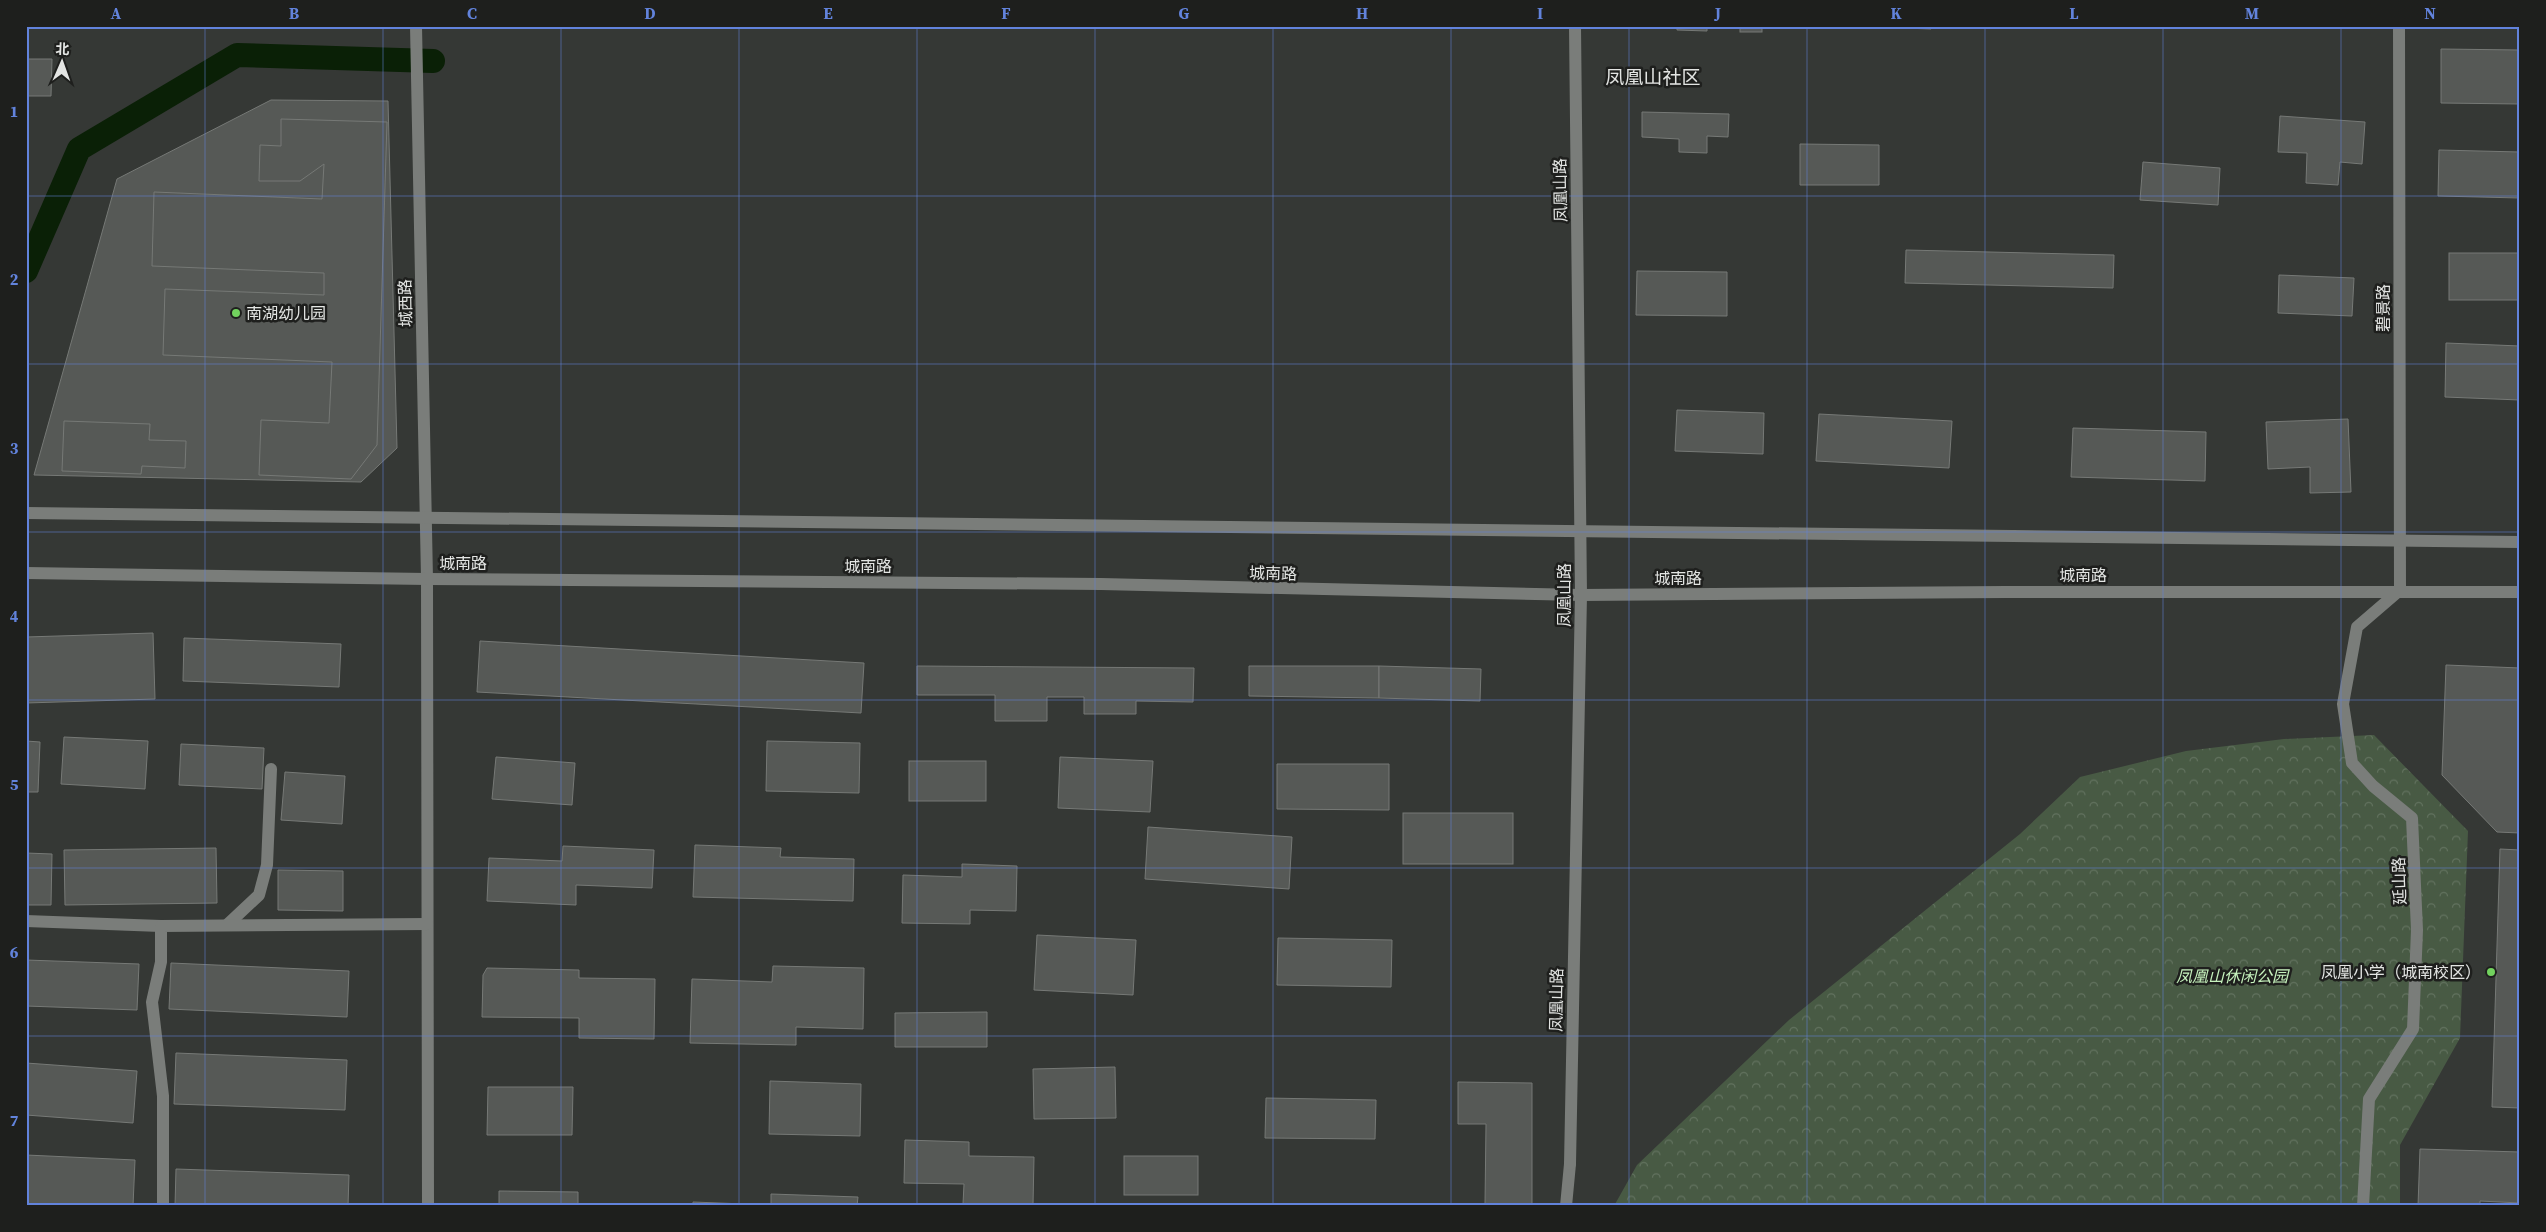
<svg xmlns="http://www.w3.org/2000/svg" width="2546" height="1232" font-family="'Source Serif 4','Noto Sans SC',serif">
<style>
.forest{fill:url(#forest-crowns)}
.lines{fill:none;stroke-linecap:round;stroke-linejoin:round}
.canal{stroke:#0a2006;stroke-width:24}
.building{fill:#565956;stroke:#767976}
.minor{stroke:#7a7d7a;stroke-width:12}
.tertiary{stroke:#7a7d7a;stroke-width:12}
.secondary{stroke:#7a7d7a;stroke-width:12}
.grid{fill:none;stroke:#6283dc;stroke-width:1;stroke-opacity:0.55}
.poi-dot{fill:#72d25e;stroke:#1e1f1d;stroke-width:2}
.labels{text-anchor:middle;stroke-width:5;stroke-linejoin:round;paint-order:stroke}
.street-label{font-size:16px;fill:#e3e5e3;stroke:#1e1f1d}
.poi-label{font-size:16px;fill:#e3e5e3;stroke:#1e1f1d;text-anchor:start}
.park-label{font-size:16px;font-style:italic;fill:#c6f2bd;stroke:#1e1f1d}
.quarter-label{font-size:19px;fill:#e3e5e3;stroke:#1e1f1d}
.neatline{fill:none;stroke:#6283dc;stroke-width:2}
.grid-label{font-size:16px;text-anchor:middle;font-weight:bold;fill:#6283dc}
</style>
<defs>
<pattern id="forest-crowns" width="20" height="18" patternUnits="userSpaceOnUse" patternTransform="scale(1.25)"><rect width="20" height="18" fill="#485a44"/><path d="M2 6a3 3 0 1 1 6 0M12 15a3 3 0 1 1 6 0" fill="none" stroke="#62725f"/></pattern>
</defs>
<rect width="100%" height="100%" fill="#353835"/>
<path class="forest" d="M2374 735 2468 831 2460 1038 2400 1145V1206H1614L1637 1165 1789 1020 2020 834 2080 777 2186 751 2284 739Z"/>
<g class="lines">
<path class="canal" d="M26 271 79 149 237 55 433 61"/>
</g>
<g class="building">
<path d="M1677 26H1707V31L1677 30Z"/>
<rect x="1740" y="26" width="22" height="6"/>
<path d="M1850 26H1931V29Z"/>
<path d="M2041 26H2109V28Z"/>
<path d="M2441 49 2520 50V104L2441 103Z"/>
<path d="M26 59H52L51 96H26Z"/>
<path d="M271 100 388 101 397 448 361 482 34 475 117 179Z"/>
<path d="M1642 112 1729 114 1728 137 1707 136V153L1679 152V139L1642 137Z"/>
<path d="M2280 116 2365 122 2362 164 2340 162 2338 185 2306 183 2307 153 2278 152Z"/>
<path d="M281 119 387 122 377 445 351 479 259 475 261 420 329 423 332 362 163 355 165 289 324 295V273L152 266 154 192 322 199 324 164 300 181H259L260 145 281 146Z"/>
<path d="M1800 144 1879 145V185H1800Z"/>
<path d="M2439 150 2520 152V198L2438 196Z"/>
<path d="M2143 162 2220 168 2218 205 2140 200Z"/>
<path d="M1906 250 2114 255 2113 288 1905 283Z"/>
<rect x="2449" y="253" width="71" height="47"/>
<path d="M1637 271 1727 272V316L1636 315Z"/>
<path d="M2279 275 2354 278 2352 316 2278 313Z"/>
<path d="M2446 343 2520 346V400L2445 397Z"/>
<path d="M1677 410 1764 413 1763 454 1675 451Z"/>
<path d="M1819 414 1952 421 1949 468 1816 461Z"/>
<path d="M2348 419 2351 492 2310 493V467L2268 469 2266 422Z"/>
<path d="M64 421 150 424 149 440 186 441 185 468 142 466 141 474 62 471Z"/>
<path d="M2073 428 2206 432 2205 481 2071 477Z"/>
<path d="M153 633 155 699 26 703V637Z"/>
<path d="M184 638 341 644 339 687 183 681Z"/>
<path d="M480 641 864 663 861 713 477 692Z"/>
<path d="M2446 665 2520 668V833L2497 832 2442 775Z"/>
<path d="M917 666 1194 668 1193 702 1136 701V714H1084V697H1047V721H995V695H917Z"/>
<path d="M1249 666H1379V698L1249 696Z"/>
<path d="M1379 666 1481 669 1480 701 1379 698Z"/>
<path d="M64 737 148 741 145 789 61 784Z"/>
<path d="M26 741 40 742 38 792H26Z"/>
<path d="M767 741 860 743 859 793 766 791Z"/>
<path d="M181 744 264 748 262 789 179 785Z"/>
<path d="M496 757 575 763 572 805 492 799Z"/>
<path d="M1060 757 1153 761 1150 812 1058 808Z"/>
<rect x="909" y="761" width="77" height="40"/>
<path d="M1277 764H1389V810L1277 809Z"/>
<path d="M285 772 345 776 342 824 281 820Z"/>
<rect x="1403" y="813" width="110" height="51"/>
<path d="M1148 827 1292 837 1289 889 1145 879Z"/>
<path d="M695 845 781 848 780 857 854 859 853 901 693 897Z"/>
<path d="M563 846 654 850 652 888 576 885V905L487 901 489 858 562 861Z"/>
<path d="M216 848 217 903 65 905 64 850Z"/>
<path d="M2500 849 2520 850V1108L2492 1107Z"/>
<path d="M26 853 52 854 51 905H26Z"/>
<path d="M962 864 1017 866 1016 911 970 910V924L902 923 903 875 962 877Z"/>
<path d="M278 870 343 871V911L278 910Z"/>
<path d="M1037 935 1136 940 1133 995 1034 990Z"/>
<path d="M1278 938 1392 940 1391 987 1277 985Z"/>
<path d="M26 960 139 964 137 1010 26 1006Z"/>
<path d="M171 963 349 971 347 1017 169 1009Z"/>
<path d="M773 966 864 968 863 1029 796 1027V1045L690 1043 692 979 772 982Z"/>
<path d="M487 968 579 970V978L655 979 654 1039 579 1038V1018L482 1017 483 975Z"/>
<path d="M987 1012V1047H895V1013Z"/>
<path d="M176 1053 347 1060 345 1110 174 1104Z"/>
<path d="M26 1063 137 1071 133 1123 26 1115Z"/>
<path d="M1115 1067 1116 1118 1034 1119 1033 1069Z"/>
<path d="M770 1081 861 1084 860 1136 769 1134Z"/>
<path d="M1458 1082 1532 1083V1206H1464V1204H1485L1486 1124H1458Z"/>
<path d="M488 1087H573L572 1135H487Z"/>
<path d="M1266 1098 1376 1100 1375 1139 1265 1138Z"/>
<path d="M905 1140 969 1142V1156L1034 1157 1033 1205 963 1204 964 1184 904 1183Z"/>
<path d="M2420 1149 2520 1152V1203L2480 1201V1206H2418Z"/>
<path d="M26 1155 135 1160 133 1206H26Z"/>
<rect x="1124" y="1156" width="74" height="39"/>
<path d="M176 1169 349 1175 348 1206H175Z"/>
<path d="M499 1191 578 1192V1205L607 1206H499Z"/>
<path d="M771 1194 858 1197 857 1206H693V1202L771 1205Z"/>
</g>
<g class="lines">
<g class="minor">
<path d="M427 579 428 1206"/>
<path d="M26 921 161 926"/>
<path d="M227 925 259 895 267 865 271 769"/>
<path d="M163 1206V1096L152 1002 161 962V926L427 924"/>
<path d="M1566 1206 1570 1164"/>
</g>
<g class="tertiary">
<path d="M416 26 427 579"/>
<path d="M1570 1164 1581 595 1575 26"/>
<path d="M2363 1206 2369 1099 2413 1029 2417 930 2412 818 2373 786 2352 763 2343 704 2357 627 2400 590 2399 26"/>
</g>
<g class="secondary">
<path d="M26 513 2520 542"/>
<path d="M26 573 427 579 1101 584 1581 595 2006 592H2520"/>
</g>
</g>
<path class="grid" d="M205 26V1206M383 26V1206M561 26V1206M739 26V1206M917 26V1206M1095 26V1206M1273 26V1206M1451 26V1206M1629 26V1206M1807 26V1206M1985 26V1206M2163 26V1206M2341 26V1206M26 196H2520M26 364H2520M26 532H2520M26 700H2520M26 868H2520M26 1036H2520"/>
<g class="poi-dot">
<circle cx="236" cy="313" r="5"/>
<circle cx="2491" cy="972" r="5"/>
</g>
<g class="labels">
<g class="street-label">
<text transform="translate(1560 190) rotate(-91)" y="6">凤凰山路</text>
<text transform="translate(405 303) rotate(-91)" y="6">城西路</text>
<text transform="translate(2383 308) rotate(-90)" y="6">碧景路</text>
<text x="463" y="569">城南路</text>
<text x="868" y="572">城南路</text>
<text transform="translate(1273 573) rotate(1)" y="6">城南路</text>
<text x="2083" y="581">城南路</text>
<text x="1678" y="584">城南路</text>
<text transform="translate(1564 595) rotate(-90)" y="6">凤凰山路</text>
<text transform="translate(2399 881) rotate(-92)" y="6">延山路</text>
<text transform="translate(1556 1000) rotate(-89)" y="6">凤凰山路</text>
</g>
<g class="poi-label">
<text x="246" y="319">南湖幼儿园</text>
<text x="2481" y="978" text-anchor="end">凤凰小学（城南校区）</text>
</g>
<g class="park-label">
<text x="2232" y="982">凤凰山休闲公园</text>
</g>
<g class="quarter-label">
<text x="1653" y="84">凤凰山社区</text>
</g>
</g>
<rect width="2546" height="1232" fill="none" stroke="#1e1f1d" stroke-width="55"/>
<g transform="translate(62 62) rotate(2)" stroke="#1e1f1d" stroke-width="4" paint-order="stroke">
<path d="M0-4L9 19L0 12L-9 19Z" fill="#e3e5e3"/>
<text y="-8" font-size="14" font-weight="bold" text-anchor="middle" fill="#e3e5e3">北</text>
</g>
<rect x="28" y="28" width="2490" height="1176" class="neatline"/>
<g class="grid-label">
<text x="116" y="19">A</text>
<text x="294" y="19">B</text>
<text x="472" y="19">C</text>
<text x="650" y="19">D</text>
<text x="828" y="19">E</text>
<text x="1006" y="19">F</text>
<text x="1184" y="19">G</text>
<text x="1362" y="19">H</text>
<text x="1540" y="19">I</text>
<text x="1718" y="19">J</text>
<text x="1896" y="19">K</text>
<text x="2074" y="19">L</text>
<text x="2252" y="19">M</text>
<text x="2430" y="19">N</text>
<text x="14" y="117">1</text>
<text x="14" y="285">2</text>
<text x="14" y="454">3</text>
<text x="14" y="622">4</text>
<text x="14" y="790">5</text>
<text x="14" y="958">6</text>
<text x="14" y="1126">7</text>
</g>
</svg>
